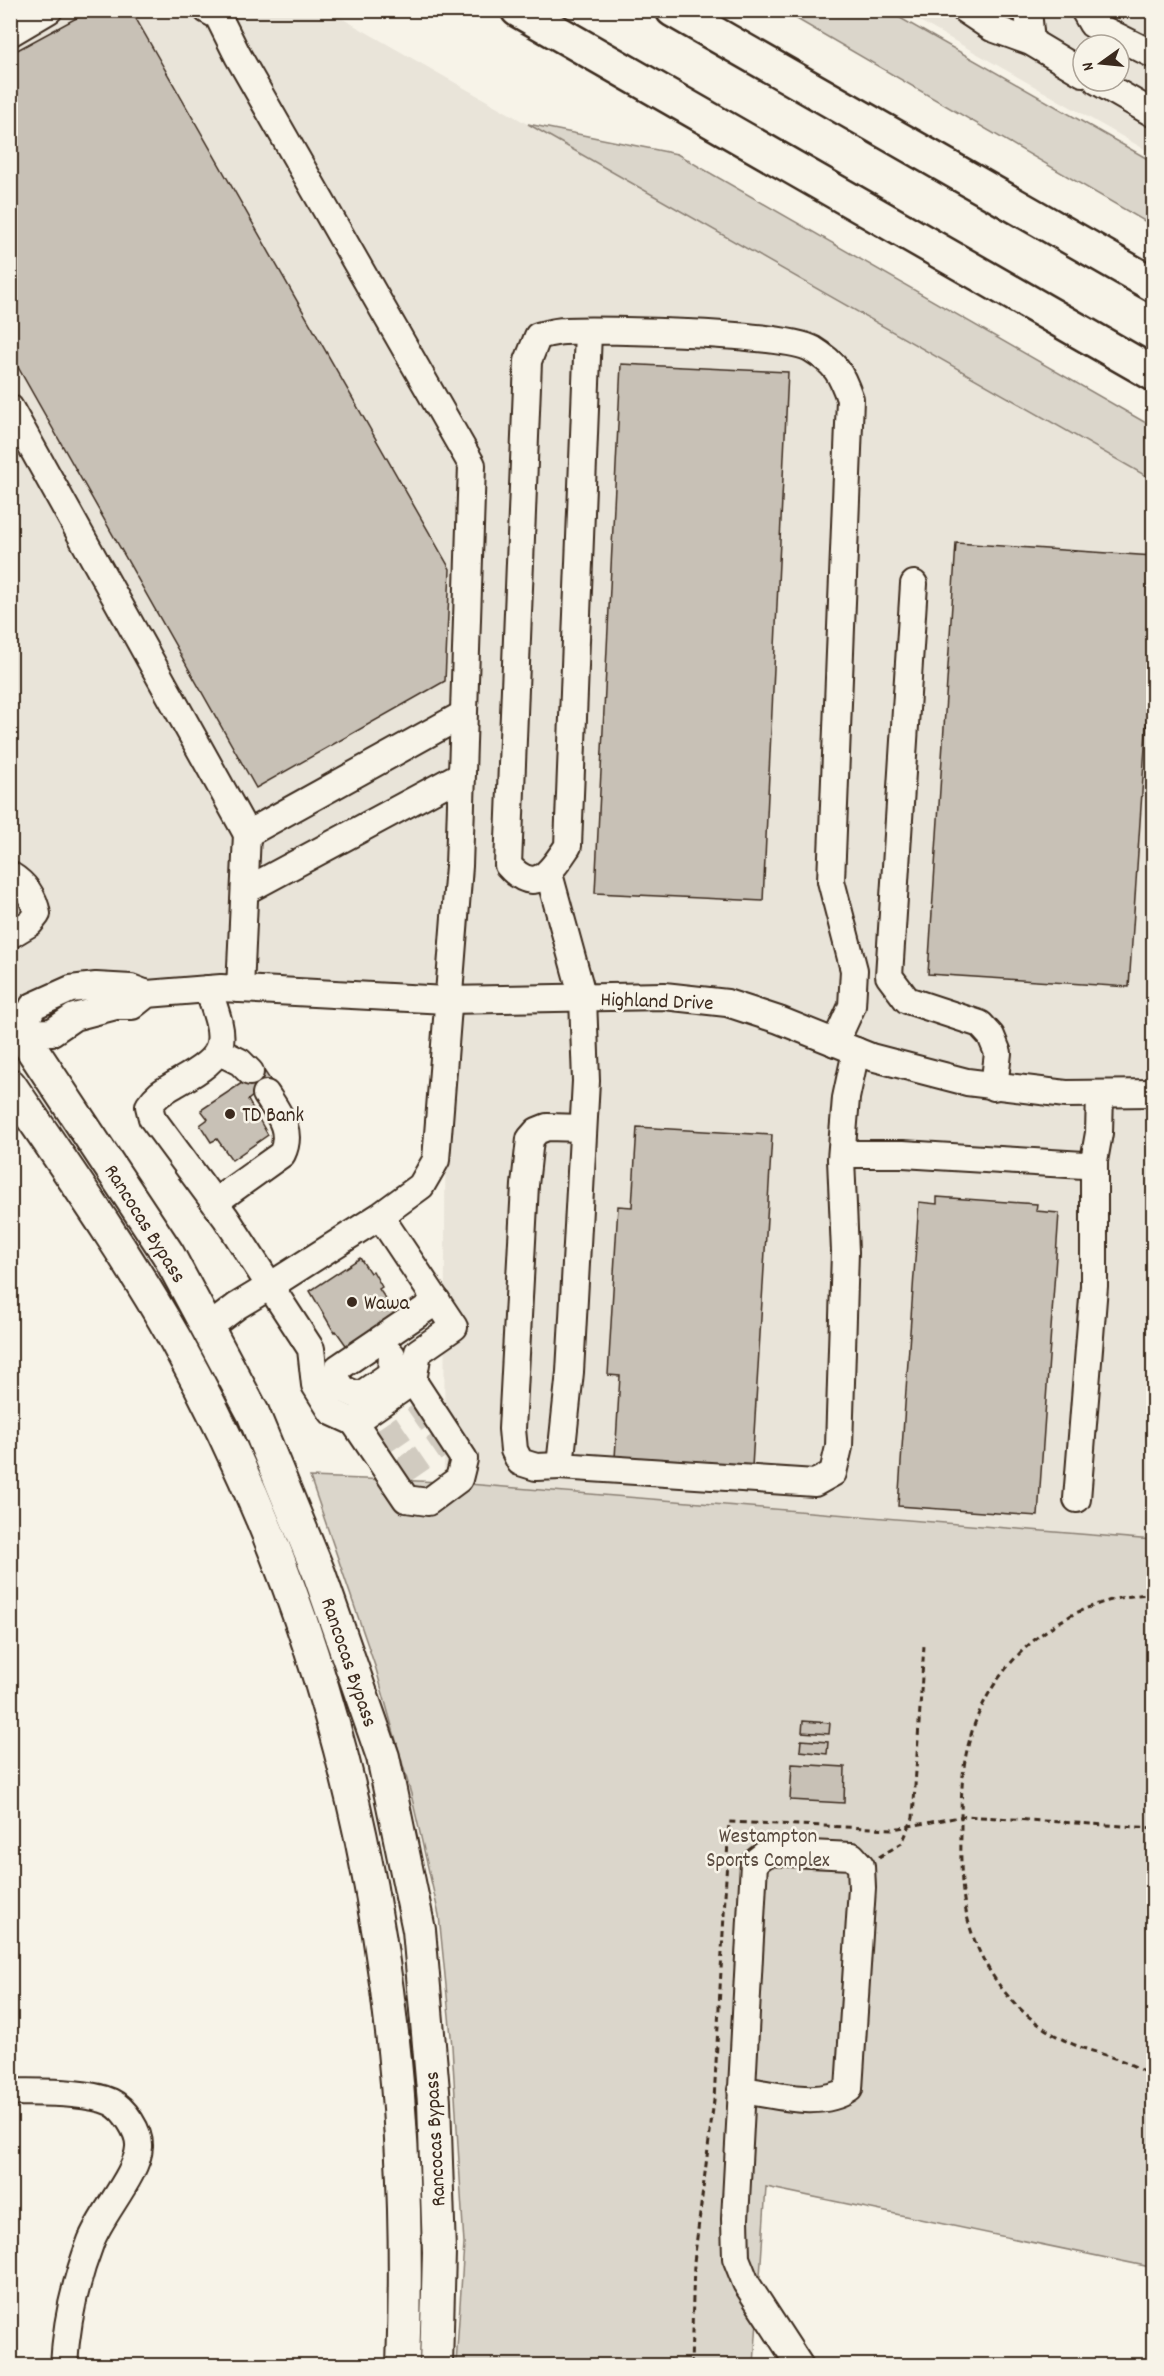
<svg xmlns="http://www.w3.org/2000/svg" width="1164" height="2376" font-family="Dekko,sans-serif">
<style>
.built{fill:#e9e4d9;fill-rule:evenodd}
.green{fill:#dbd6cb;stroke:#8b8074;stroke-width:1.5}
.building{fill:#c8c1b6;stroke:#3b2a1e;stroke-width:1.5}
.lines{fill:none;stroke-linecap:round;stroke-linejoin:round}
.minor-tunnel{stroke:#d1cbc0;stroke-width:26;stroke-dasharray:26 13;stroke-linecap:butt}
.minor-casing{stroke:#3b2a1e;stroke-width:30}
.major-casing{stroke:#3b2a1e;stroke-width:36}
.highway-casing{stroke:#3b2a1e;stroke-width:38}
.path{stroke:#3b2a1e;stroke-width:3;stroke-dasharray:6 4.5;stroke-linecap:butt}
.minor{stroke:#f7f3e8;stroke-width:26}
.major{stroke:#f7f3e8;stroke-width:32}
.highway{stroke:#f7f3e8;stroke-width:33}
.poi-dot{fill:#3b2a1e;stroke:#f7f3e8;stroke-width:2}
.labels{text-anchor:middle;stroke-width:5;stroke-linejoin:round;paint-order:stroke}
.street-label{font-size:21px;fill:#3b2a1e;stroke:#f7f3e8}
.poi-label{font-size:21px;fill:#3b2a1e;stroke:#f7f3e8;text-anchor:start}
.park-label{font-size:21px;fill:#5b4c41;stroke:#f7f3e8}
</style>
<rect width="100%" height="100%" fill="#f7f3e8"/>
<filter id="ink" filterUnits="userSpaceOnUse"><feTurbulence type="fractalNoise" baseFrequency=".0167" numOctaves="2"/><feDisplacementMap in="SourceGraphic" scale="12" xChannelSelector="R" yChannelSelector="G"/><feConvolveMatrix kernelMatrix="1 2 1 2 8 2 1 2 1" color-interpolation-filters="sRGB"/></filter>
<g filter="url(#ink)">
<g class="built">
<path d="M10 11H329L1153 480V1540L444 1482 446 1000 91 1001 11 1042Z"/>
<path d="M902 11H1153V154ZM1083 45H1119V81H1083Z"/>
</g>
<g class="green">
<path d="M783 11H888L1153 162V226Z"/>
<path d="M528 124 677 154 1153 427V480Z"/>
<path d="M310 1477 444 1482 1153 1540V2271L1150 2267 766 2187 754 2365H456L464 2244 452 2046 439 1915 411 1794 376 1669Z"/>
</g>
<g class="building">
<path d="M91 10H131L450 569 445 681 256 788 10 353V54Z"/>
<path d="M621 364 788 372 763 901 595 893Z"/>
<path d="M956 543 1154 556V612L1129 987 928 974Z"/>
<path d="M263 1069 271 1081 248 1100 268 1135 232 1160 217 1139 211 1142 200 1125 208 1119 201 1110Z"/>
<path d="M637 1127 772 1135 752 1467 615 1458 620 1376 608 1375 618 1206 632 1207Z"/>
<path d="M937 1197 1037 1204 1036 1211 1059 1213 1038 1516 898 1506 919 1202 937 1204Z"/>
<path d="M360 1258 370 1273 373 1271 382 1287 379 1289 398 1317 348 1348 336 1331 334 1332 310 1291Z"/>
<path d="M803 1721 830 1723 829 1734 802 1732Z"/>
<path d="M801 1740 828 1742 827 1754 800 1751Z"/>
<path d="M792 1764 845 1767 844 1803 790 1800Z"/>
</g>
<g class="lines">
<g class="minor-tunnel">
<path d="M382 1442 420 1416"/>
<path d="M401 1472 440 1445"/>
</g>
<g class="minor-casing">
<g id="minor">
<path d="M207 10 218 16 238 56 472 465 459 866 436 1160 421 1186 380 1216 454 1327 418 1352 413 1381 354 1422 332 1412 315 1385 311 1349 270 1286 380 1216"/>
<path d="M965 10 992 28 1031 42 1083 73"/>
<path d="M1028 10 1031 42"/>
<path d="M1084 10 1092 24 1154 55"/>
<path d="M10 33 49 10"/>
<path d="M1097 81 1154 114"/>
<path d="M588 332 568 846C551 871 536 897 508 865L528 361 538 336C546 334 556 331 565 331 603 329 787 333 812 349 836 364 841 373 850 399L831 881 854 970 852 1006 835 1043"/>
<path d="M10 408 247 834 462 715"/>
<path d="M914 584 889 976 907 1000 980 1024 991 1036 998 1053 994 1087"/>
<path d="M549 874 583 998 586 1081 570 1372 560 1466 815 1483 833 1473 839 1447 845 1252 841 1159 846 1098 856 1051"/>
<path d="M10 875C25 884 34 897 37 914L30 923 10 935"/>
<path d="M245 891 461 775"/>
<path d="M208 989C227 1043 230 1054 177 1083 164 1091 158 1093 149 1106L152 1118 226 1218 270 1286 237 1306 208 1328"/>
<path d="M240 989 247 834"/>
<path d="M147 994 132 1006H116L74 1017 52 1032 21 1033 33 1006 71 989 96 986 131 988 147 994 221 988 446 1000 664 996 727 1003 779 1020 871 1057 967 1082 1066 1094 1154 1093"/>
<path d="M218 1051 240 1062 250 1072"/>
<path d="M842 1154H903L1084 1165 1094 1161 1099 1133 1100 1094"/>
<path d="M215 1202 282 1154C293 1131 279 1114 266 1094"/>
<path d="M392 1355 391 1374 359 1396 343 1389 336 1378 338 1368 437 1301"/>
<path d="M354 1422 406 1499 428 1502 459 1479 464 1459 413 1381"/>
<path d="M560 1466 536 1467 520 1462 514 1450 512 1429 525 1185 530 1139 537 1131 547 1127 583 1128"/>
<path d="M1077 1499 1094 1286V1161"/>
<path d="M741 2090C775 2094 820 2109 849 2089L862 1888 861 1866 852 1856 768 1852 754 1863 735 2219 736 2258 746 2283 800 2366"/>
<path d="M10 2092C37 2093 87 2091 111 2102 124 2108 140 2132 139 2147 138 2173 101 2214 91 2241 76 2280 66 2323 64 2366"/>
</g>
</g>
<g class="major-casing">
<g id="major">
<path d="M10 1016 168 1254 253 1413 319 1573 383 1757 419 1930 434 2102 439 2252 436 2366"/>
<path d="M10 1085C67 1169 125 1251 175 1339 352 1658 417 2003 403 2366"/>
</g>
</g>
<g class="highway-casing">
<g id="highway">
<path d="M518 10 1154 374"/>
<path d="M673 10 1154 285"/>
</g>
</g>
<g class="path">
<path d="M1154 1594C1068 1596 990 1659 969 1742 961 1771 961 1803 961 1833 960 1890 963 1931 995 1979 1016 2010 1048 2036 1083 2048 1107 2056 1134 2062 1154 2079"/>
<path d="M879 1857 902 1843 913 1818 924 1645"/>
<path d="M691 2366 694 2262 714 2100 729 1822 893 1829 965 1816 1154 1828"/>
</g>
<use href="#minor" class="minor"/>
<use href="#major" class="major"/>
<use href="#highway" class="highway"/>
</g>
</g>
<g class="poi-dot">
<circle cx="230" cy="1114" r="6"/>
<circle cx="352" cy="1302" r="6"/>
</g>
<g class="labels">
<g class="street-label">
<text transform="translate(657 1000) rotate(2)" y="7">Highland Drive</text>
<text transform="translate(146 1223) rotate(58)" y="7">Rancocas Bypass</text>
<text transform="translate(350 1662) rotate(71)" y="7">Rancocas Bypass</text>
<text transform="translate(434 2139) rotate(-93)" y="7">Rancocas Bypass</text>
</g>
<g class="poi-label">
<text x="242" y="1121">TD Bank</text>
<text x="364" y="1309">Wawa</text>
</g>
<g class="park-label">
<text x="768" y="1842">Westampton<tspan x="768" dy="24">Sports Complex</tspan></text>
</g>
</g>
<rect width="1164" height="2376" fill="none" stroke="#f7f3e8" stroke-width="36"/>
<rect x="18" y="18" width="1128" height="2340" fill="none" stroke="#3b2a1e" stroke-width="2" filter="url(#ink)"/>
<g transform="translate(1101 63) rotate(255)"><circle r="28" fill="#f7f3e8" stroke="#aca397" stroke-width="1.5"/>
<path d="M0-4.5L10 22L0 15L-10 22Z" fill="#3b2a1e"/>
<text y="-9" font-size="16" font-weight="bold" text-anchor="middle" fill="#3b2a1e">N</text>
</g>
</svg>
